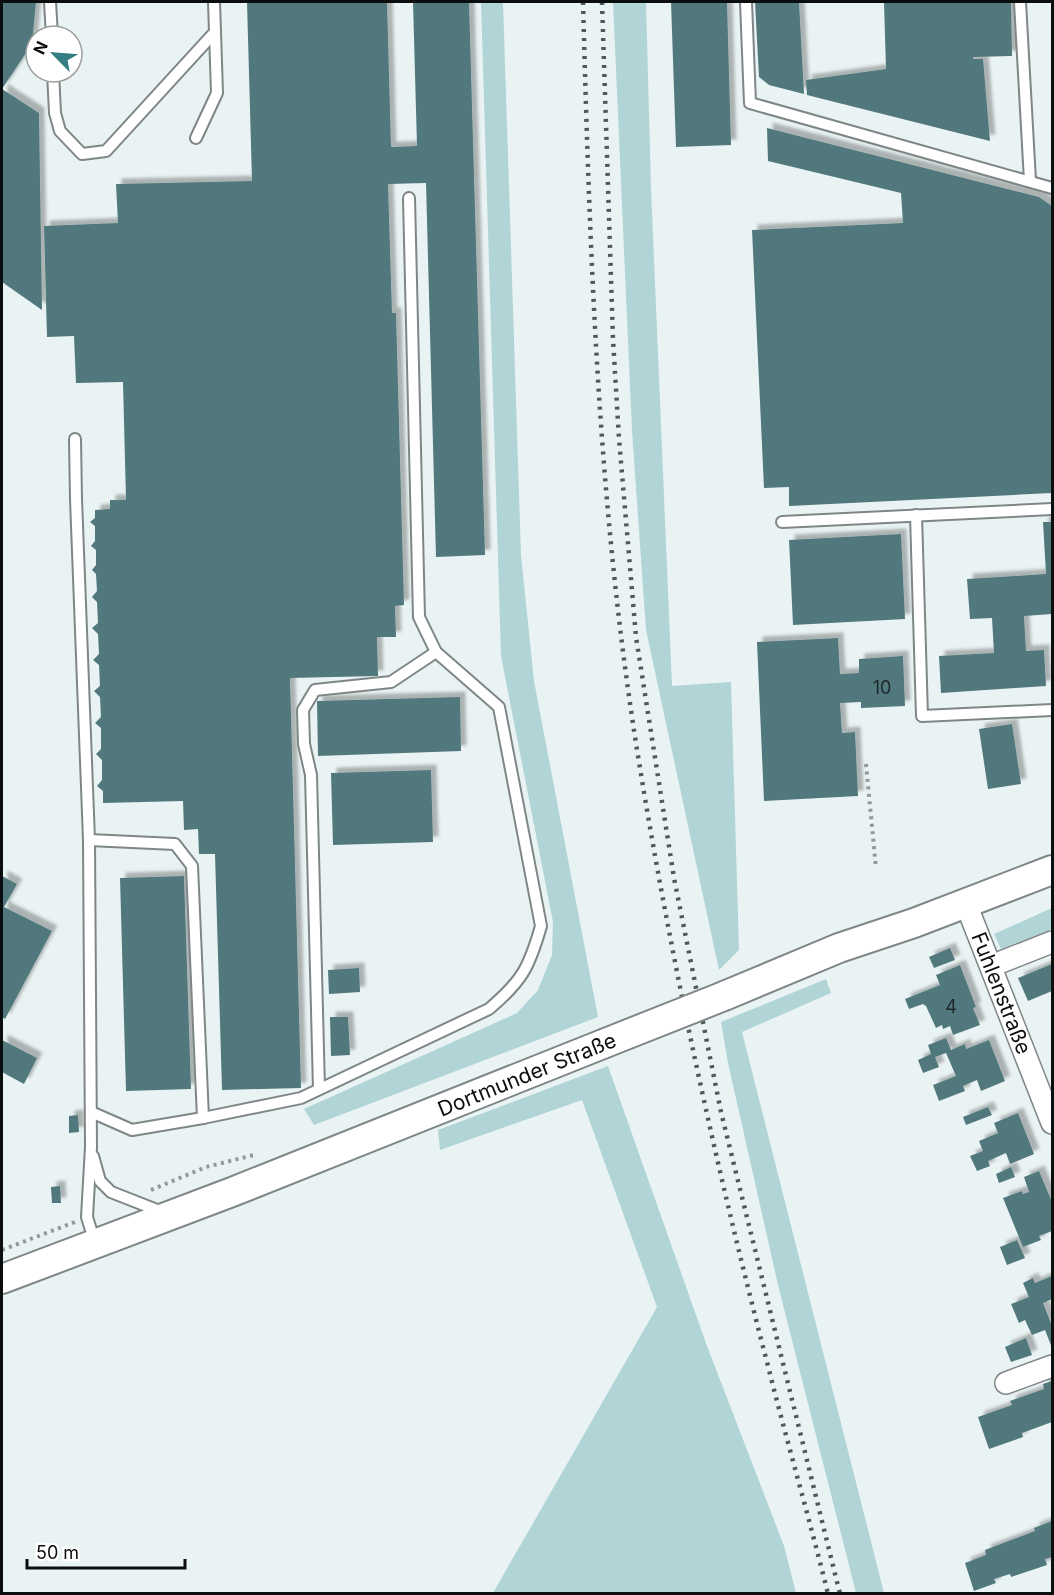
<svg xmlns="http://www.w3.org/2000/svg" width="1054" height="1595" font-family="Inter,sans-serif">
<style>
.green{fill:#b1d4d6}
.building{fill:#51787b;filter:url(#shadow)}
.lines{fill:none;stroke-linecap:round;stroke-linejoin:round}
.service-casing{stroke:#7f8687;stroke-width:14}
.minor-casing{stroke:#7f8687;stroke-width:24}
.secondary-casing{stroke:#7f8687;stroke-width:32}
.path{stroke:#919898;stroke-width:4;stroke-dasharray:3 4.5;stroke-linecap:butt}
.service{stroke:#fff;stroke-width:10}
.minor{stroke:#fff;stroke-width:21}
.secondary{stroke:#fff;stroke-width:28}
.rail{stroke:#525757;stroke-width:4.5;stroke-dasharray:3 6;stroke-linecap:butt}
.secondary-bridge-casing{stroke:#7f8687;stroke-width:32;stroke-linecap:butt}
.secondary-bridge{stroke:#fff;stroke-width:28}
.labels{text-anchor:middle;stroke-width:4.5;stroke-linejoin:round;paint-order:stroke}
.number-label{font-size:18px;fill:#1c2829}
.street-label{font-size:21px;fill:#0b0e0e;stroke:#fff}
</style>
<defs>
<filter id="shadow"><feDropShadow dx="5.5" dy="-5.5" stdDeviation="1.5" flood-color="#0004"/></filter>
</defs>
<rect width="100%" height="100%" fill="#eaf3f3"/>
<g class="green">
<path d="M481 2H503L521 555 534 681 598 1017 314 1125 304 1109 517 1013 538 990 552 955 553 922 501 656Z"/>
<path d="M613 2H646L651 188 672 686 731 682 739 950 719 970 646 630 632 431Z"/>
<path d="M1052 908V929L1001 949 994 934Z"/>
<path d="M826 979 831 993 742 1032 884 1593H856L778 1285 728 1063 721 1022Z"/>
<path d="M608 1066 707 1346 784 1546 796 1593H493L657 1307 582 1100 440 1150 438 1130Z"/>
</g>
<g class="building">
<path d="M2 2H36L32 44 2 89 39 113 42 310 2 282Z"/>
<path d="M247 2H387L391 147 417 146 413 2H469L485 555 436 557 426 183 388 184 392 313H396L404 605 395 606 396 637H377L378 676 290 678 301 1088 222 1090 215 854H199L198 829 184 830 183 801 103 803V791L97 786 102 780V760L96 754 101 749V728L95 723 101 717 100 697 94 691 100 686 99 665 93 660 99 654 98 634 92 628 98 623 97 602 92 597 97 591 96 574 92 570 96 565V550L91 546 95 541V526L90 522 95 518V510L110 509V500H126L123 382 76 383 74 336 47 337 44 226 118 223 116 184 252 181Z"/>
<path d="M671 2H727L731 145 676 147Z"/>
<path d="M755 2H799L804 94 769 85 759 77Z"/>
<path d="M884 2H1011L1012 56 973 57V59H983L990 141 807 95 806 80 886 69Z"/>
<path d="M767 128 1039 197 1052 206V493L789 506V487L764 488 752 230 903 223 901 193 768 161Z"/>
<path d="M1043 522H1052V614L1024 616 1026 651 1044 650 1046 686 941 693 939 656 994 653 992 618 970 619 967 579 1046 574Z"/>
<path d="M901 534 905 619 793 625 789 540Z"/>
<path d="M838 638 840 674 859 673V659L903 656 905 706 861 708V702L840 703 842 733 855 732 858 796 764 801 757 642Z"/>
<path d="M460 697 461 751 318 756 317 701Z"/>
<path d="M1012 724 1021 784 988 789 979 729Z"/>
<path d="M431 770 433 842 333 845 331 773Z"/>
<path d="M2 876 17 884 4 907 52 931 5 1019 2 1017Z"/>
<path d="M184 876 191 1089 126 1091 120 878Z"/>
<path d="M950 948 955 960 934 968 929 957Z"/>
<path d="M1052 964V991L1028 1001 1018 978Z"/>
<path d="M960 965 976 1007 973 1008 980 1025 953 1035 950 1026 943 1029 942 1025 936 1028 926 1006 923 1004 909 1009 905 999 940 985 936 975Z"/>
<path d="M359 968 360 992 329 994 328 970Z"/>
<path d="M330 1017H348L350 1055 331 1056Z"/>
<path d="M946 1038 951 1050 965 1044 966 1049 989 1040 1005 1081 981 1091 977 1080 963 1086 965 1091 939 1101 933 1085 956 1076 946 1053 935 1057 939 1067 923 1073 918 1060 931 1054 928 1045Z"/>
<path d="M2 1040 37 1058 24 1084 2 1072Z"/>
<path d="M988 1107 992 1115 966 1125 963 1117Z"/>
<path d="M1018 1113 1034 1154 1010 1164 1006 1153 988 1161 990 1166 977 1171 970 1156 983 1151 979 1141 998 1133 994 1123Z"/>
<path d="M78 1115 79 1132 69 1133V1116Z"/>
<path d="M1011 1167 1015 1177 999 1183 996 1174Z"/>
<path d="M1039 1171 1052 1202V1231L1039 1236 1041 1240 1023 1247 1003 1198 1022 1191 1023 1194 1029 1192 1024 1177Z"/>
<path d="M60 1186 61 1203H52L51 1187Z"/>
<path d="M1017 1240 1025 1258 1007 1265 1000 1247Z"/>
<path d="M1052 1276V1299L1043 1303 1052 1326V1348L1045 1330 1032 1335 1025 1320 1019 1323 1011 1304 1029 1297 1023 1283 1033 1278 1035 1283Z"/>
<path d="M1026 1338 1032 1355 1011 1362 1005 1347Z"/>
<path d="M1052 1381V1422L1022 1433 1023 1437 989 1449 978 1417 1012 1405 1010 1401 1044 1389 1043 1384Z"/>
<path d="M1052 1521V1557L1045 1559 1047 1565 1011 1577 1010 1574 994 1579 996 1583 974 1591 965 1563 986 1555 985 1550 1035 1531 1034 1528Z"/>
</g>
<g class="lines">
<g class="service-casing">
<g id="service">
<path d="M50 2 52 36"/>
<path d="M746 2 750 103 1052 188"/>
<path d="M1020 2 1030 181"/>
<path d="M53 72 55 113 60 131 82 154 106 151 215 32"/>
<path d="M196 138 217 93 214 2"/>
<path d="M75 439 76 499 89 840 91 1147 87 1217 95 1243"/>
<path d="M916 515 922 716 1052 710"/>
<path d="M782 522 1052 509"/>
<path d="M89 840 175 844 192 866 203 1118"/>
<path d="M319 1089 311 775 304 744 303 710 315 690 391 682 436 652"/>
<path d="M91 1112 132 1130 203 1118 301 1098 489 1009C522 981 529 968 541 926L499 707 436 652 419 617 409 198"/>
<path d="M93 1156 100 1181 111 1192 162 1212"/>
</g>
</g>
<g class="minor-casing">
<g id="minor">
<path id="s1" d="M966 904 1052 1123"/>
<path d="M991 966 1052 942"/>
<path d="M1006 1383 1052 1366"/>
</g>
</g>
<g class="secondary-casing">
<g id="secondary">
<path d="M724 996 839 948 914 923 1052 870"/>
<path d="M2 1279 232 1192 603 1044"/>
</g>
</g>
<g class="path">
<path d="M866 764 876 868"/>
<path d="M151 1190 206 1167 254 1155"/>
<path d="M2 1250 75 1222"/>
</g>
<use href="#service" class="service"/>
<use href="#minor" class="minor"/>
<use href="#secondary" class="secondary"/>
<g class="rail">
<path d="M583 2C590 256 598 511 639 762 672 965 716 1167 768 1366 787 1442 809 1517 828 1594"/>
<path d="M602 2 613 339 619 439 636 637 674 878 721 1112 840 1594"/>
</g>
<g class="secondary-bridge-casing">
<path id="secondary-bridge" d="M603 1044 724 996"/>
</g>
<use href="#secondary-bridge" class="secondary-bridge"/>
</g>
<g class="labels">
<g class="number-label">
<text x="882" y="694">10</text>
<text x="951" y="1013">4</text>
</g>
<g class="street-label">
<text dy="7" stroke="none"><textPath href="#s1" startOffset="96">Fuhlenstraße</textPath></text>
<text transform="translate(527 1075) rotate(-22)" y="7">Dortmunder Straße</text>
</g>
</g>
<rect width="1054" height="1595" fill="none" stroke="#0b0e0e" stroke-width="6"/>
<g transform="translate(54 54) rotate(295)"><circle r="28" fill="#ffffff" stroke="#9d9f9f" stroke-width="1.5"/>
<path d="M0-4.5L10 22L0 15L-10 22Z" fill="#357e83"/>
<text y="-9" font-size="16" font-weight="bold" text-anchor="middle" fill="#0b0e0e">N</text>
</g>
<path d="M27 1559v9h158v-9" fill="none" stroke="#0b0e0e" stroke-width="3"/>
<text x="36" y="1559" font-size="18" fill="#0b0e0e" stroke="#ffffff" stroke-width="4.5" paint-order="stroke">50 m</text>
</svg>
